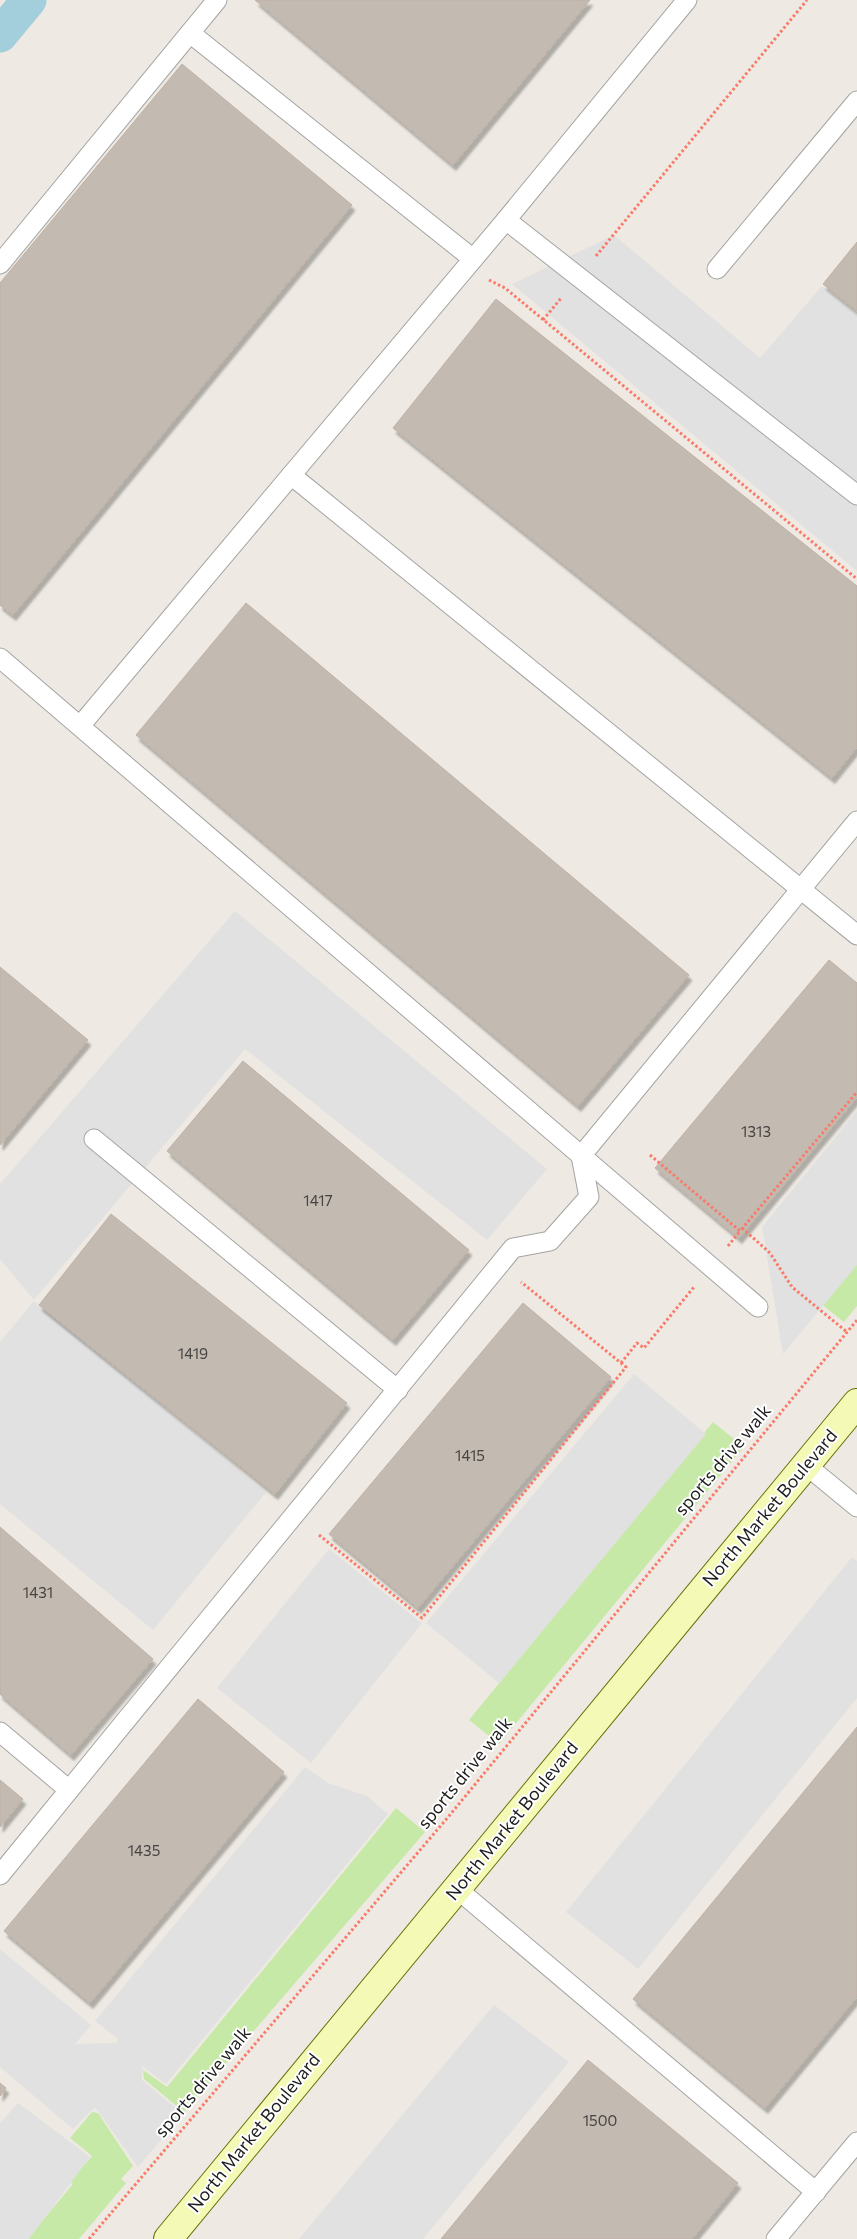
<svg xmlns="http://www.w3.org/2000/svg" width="857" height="2239" font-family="Commissioner,sans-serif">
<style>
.grass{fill:#c7e9a8}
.parking{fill:#e1e1e1}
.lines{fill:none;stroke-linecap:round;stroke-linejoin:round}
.canal{stroke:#a3cedc;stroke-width:35}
.building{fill:#c3bab2;stroke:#c0b1a5;filter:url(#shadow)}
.lane-casing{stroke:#a4a4a4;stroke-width:21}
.secondary-casing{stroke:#657305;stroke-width:30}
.path{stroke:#f97a69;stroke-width:3;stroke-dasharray:2.5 2.5;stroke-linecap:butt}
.lane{stroke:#fff;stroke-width:19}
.secondary{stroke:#f4f9b6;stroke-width:28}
.labels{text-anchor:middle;stroke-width:4;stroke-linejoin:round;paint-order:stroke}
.number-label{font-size:15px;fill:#464442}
.street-label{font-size:18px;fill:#1d1d1d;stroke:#fff}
</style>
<defs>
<filter id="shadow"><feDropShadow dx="3" dy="5.5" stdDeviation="1" flood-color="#0004"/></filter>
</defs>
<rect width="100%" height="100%" fill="#eeeae3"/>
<g class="grass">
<path d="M857 1261V1306L844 1322 821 1304Z"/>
<path d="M713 1422 744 1447 499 1744 469 1720Z"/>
<path d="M396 1808 425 1832 184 2112 144 2079 143 2070 167 2087Z"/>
<path d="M92 2112 98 2113 133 2166 121 2179 126 2183 79 2239H27L73 2184 70 2181 92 2156 70 2138Z"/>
</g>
<g class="parking">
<path d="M614 235 760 358 822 286 857 315V571L512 284Z"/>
<path d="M235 911 547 1169 487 1240 245 1049 34 1300 0 1259V1184Z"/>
<path d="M857 1111V1265L783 1354 762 1227Z"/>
<path d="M34 1301 266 1492 153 1630 0 1504V1342Z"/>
<path d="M634 1374 706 1434 499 1683 426 1623Z"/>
<path d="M329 1549 422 1623 311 1763 217 1688Z"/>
<path d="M852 1557 857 1561V1698L638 1969 566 1912Z"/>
<path d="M305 1767 328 1783 367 1796 388 1814 166 2084 142 2066V2080L183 2114 138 2167 95 2107 73 2129 0 2067V1949L91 2025 75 2044 116 2043 118 2039 95 2021Z"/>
<path d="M494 2005 569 2062 423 2239H299Z"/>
<path d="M18 2103 90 2157 29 2239H0V2123Z"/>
</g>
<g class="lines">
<path class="canal" d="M0 35 29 0"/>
</g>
<g class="building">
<path d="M255 0H590L453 165Z"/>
<path d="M182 64 352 205 13 615 0 605V283Z"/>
<path d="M857 242V311L823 284Z"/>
<path d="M496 299 857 586V747L832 778 393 428Z"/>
<path d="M246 603 689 975 578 1106 136 735Z"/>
<path d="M829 960 857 983V1097L739 1238 655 1168Z"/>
<path d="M0 967 88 1040 0 1145Z"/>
<path d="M243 1061 469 1250 393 1340 167 1151Z"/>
<path d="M111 1214 347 1403 275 1494 39 1305Z"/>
<path d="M523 1303 611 1377 418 1608 329 1534Z"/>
<path d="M0 1527 153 1659 71 1755 0 1694Z"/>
<path d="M198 1699 284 1772 90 2003 4 1931Z"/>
<path d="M857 1727V1997L765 2108 633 1999Z"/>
<path d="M0 1780 23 1799 0 1827Z"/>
<path d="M588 2060 738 2183 692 2239H441Z"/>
<path d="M0 2083 6 2088 0 2096Z"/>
</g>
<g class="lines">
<g class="lane-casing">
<g id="lane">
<path d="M190 33 473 259"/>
<path d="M506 220 857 495"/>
<path d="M0 264 217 0"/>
<path d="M717 269 857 101"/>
<path d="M291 475 857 935"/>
<path d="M0 658 758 1307"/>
<path d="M80 726 506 220 687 0"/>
<path d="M94 1139 398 1390"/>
<path d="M806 1465 857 1507"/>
<path d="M0 1732 69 1790"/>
<path d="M0 1875C170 1665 343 1457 513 1248L550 1241 589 1197 581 1156 857 821"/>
<path d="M456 1888 816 2192"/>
<path d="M776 2239 857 2142"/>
</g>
</g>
<g class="secondary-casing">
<path id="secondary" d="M168 2239 857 1403"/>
</g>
<g class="path">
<path d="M596 256 807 0"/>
<path d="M489 280 505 288 857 579"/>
<path d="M543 320 562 297"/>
<path d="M650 1155 740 1231 857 1092"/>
<path d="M742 1228 770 1253 792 1287 847 1332"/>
<path d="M728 1246 740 1231"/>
<path d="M621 1363 637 1343 644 1348 694 1287"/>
<path d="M319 1535 422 1618 626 1367 521 1282"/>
<path d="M89 2239 449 1816 857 1320"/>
</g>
<use href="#lane" class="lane"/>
<use href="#secondary" class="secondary"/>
</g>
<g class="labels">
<g class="number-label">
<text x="756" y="1137">1313</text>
<text x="318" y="1206">1417</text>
<text x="193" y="1359">1419</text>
<text x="470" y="1461">1415</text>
<text x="38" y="1598">1431</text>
<text x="144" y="1856">1435</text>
<text x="600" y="2126">1500</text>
</g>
<g class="street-label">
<text transform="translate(723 1460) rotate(-50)" y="6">sports drive walk</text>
<text transform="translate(770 1508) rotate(-50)" y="6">North Market Boulevard</text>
<text transform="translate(465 1773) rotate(-51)" y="6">sports drive walk</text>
<text transform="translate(512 1821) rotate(-51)" y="6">North Market Boulevard</text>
<text transform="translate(203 2082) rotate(-50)" y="6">sports drive walk</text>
<text transform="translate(254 2133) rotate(-51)" y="6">North Market Boulevard</text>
</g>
</g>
</svg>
